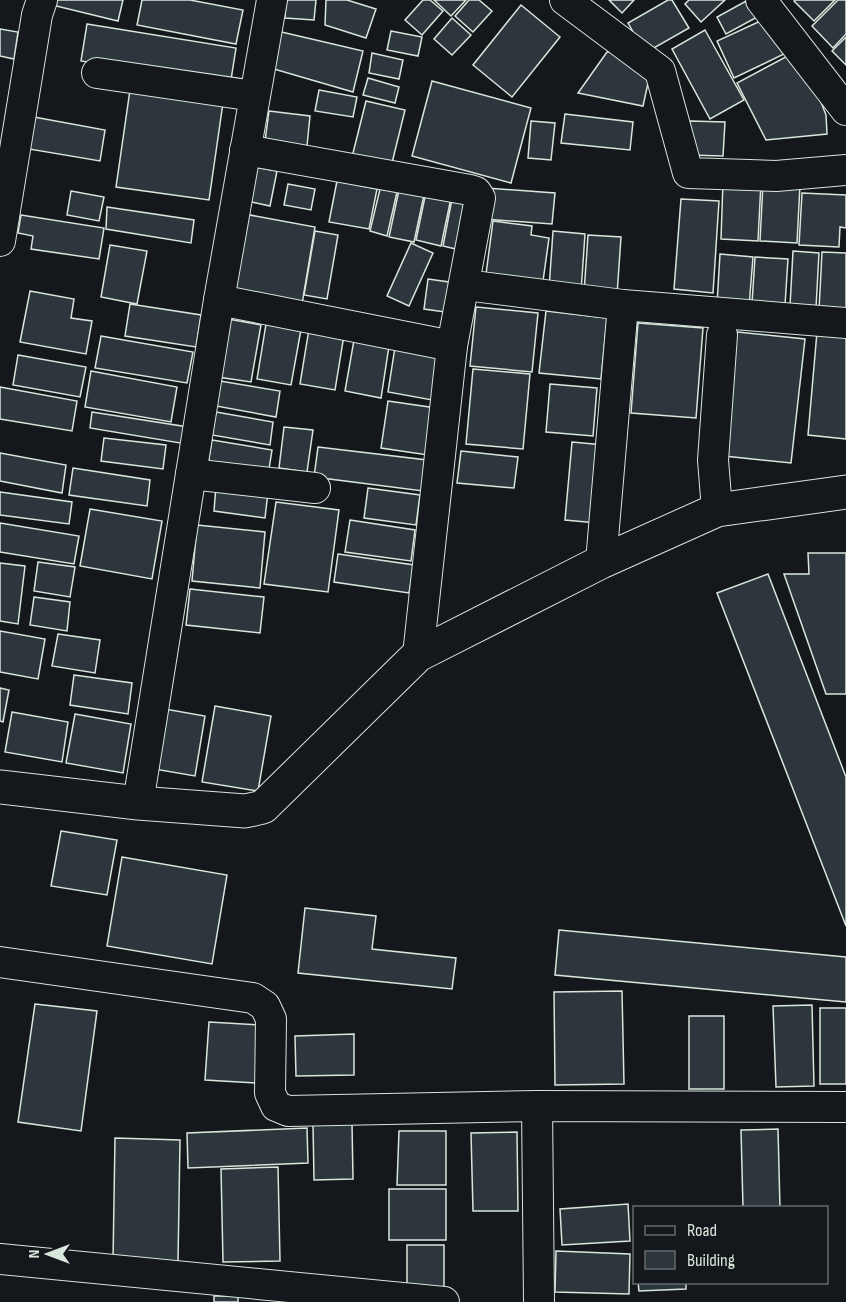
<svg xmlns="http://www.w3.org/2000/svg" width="846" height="1302" font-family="'Sofia Sans Condensed',sans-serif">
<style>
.building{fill:#2c363c;stroke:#d8e6dc;stroke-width:1.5}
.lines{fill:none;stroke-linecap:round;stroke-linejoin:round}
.street-casing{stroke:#d8e6dc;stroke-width:32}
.secondary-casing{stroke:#d8e6dc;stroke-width:35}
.street{stroke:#14181c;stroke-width:30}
.secondary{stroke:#14181c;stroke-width:33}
</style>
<rect width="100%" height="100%" fill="#14181c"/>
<g class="building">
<path d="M53 0H123L118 21 52 5Z"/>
<path d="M142 0H190L243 10 236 44 137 25Z"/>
<path d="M286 0H316L314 20 285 18Z"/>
<path d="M326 0H347L376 9 366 38 325 25Z"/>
<path d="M423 0H430L443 11 422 35 405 20Z"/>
<path d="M434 0H466L451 16Z"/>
<path d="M469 0H479L492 11 473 32 455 16Z"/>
<path d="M609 0H634L622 13Z"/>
<path d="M668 0H672L689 28 645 53 628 23Z"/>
<path d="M689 0H725L701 22 685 4Z"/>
<path d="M748 0 759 16 726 34 717 17Z"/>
<path d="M795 0H835L814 21 794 1Z"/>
<path d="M838 0H846V34L833 48 812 26Z"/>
<path d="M521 5 560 37 512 97 473 65Z"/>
<path d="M452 18 471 35 452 55 434 39Z"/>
<path d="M767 18 784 54 734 78 717 41Z"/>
<path d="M87 24 236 48 230 86 81 61Z"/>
<path d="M0 29 18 32 14 59 0 56Z"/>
<path d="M273 30 363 51 353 92 267 67Z"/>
<path d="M705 30 744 100 710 119 672 49Z"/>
<path d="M391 31 422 37 418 56 387 50Z"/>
<path d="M846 37V65L832 51Z"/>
<path d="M607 52H615L650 74 643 106 578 93Z"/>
<path d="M795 52 819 97 826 115 827 134 766 140 737 83Z"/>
<path d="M372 53 403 60 399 79 369 73Z"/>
<path d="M368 78 399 87 395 103 363 95Z"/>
<path d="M432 81 531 108 511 183 412 156Z"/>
<path d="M131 83 224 96 209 200 116 187Z"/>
<path d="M319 90 357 97 353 117 315 111Z"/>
<path d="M366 101 405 110 391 167 352 157Z"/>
<path d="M269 111 310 116 307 146 265 141Z"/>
<path d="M565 114 633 122 630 150 561 143Z"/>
<path d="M34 117 105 130 100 161 29 149Z"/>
<path d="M531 121 555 123 551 160 528 158Z"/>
<path d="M690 121 725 122 723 156 689 155Z"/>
<path d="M249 166 277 171 270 206 242 200Z"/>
<path d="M337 181 377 189 369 229 329 222Z"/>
<path d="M723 181 761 182 758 241 721 239Z"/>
<path d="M763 183 800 185 797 243 760 241Z"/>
<path d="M288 184 315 189 311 210 284 205Z"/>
<path d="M486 188 555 193 552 224 484 219Z"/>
<path d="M380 189 397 192 387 236 370 231Z"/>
<path d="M399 190 424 195 414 242 389 237Z"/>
<path d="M71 191 104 197 99 221 67 215Z"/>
<path d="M426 192 451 198 441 246 416 240Z"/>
<path d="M802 193 846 195V228L840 227 839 247 799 245Z"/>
<path d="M452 199 478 204 468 252 443 246Z"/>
<path d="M681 199 719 201 713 293 674 289Z"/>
<path d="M107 207 194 220 191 243 106 229Z"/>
<path d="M239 213 315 227 302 304 226 290Z"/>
<path d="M21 215 104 228 99 259 31 249 33 236 18 233Z"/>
<path d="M493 221 532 226 531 235 549 238 543 281 486 274Z"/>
<path d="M315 231 338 235 327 299 304 295Z"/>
<path d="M553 231 585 234 581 292 549 289Z"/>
<path d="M588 235 621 237 617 295 584 293Z"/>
<path d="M411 243 433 253 409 306 387 296Z"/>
<path d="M110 245 147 251 137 304 101 297Z"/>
<path d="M793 251 819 253 816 308 790 306Z"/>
<path d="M822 252 846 253V311L819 310Z"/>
<path d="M720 254 753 257 749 307 717 304Z"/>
<path d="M755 257 788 259 785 305 752 303Z"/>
<path d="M428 279 449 282 445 312 424 309Z"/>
<path d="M30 291 74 299 71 318 92 321 86 354 20 342Z"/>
<path d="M130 304 201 315 196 347 125 336Z"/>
<path d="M476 307 538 313 532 372 470 366Z"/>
<path d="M546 311 607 318 601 379 539 373Z"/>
<path d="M267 318 302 324 291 385 257 379Z"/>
<path d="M228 319 261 325 251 382 218 377Z"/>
<path d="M638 323 703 328 696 418 631 413Z"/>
<path d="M309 329 344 335 335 390 300 384Z"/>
<path d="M728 331 805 339 791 463 715 455Z"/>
<path d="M817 332 846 335V439L808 435Z"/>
<path d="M101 336 193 352 187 383 95 368Z"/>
<path d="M354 340 389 346 381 398 345 391Z"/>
<path d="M395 347 440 355 432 400 388 392Z"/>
<path d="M18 355 86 367 80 397 13 385Z"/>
<path d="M473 369 530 374 523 449 466 444Z"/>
<path d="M91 371 177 387 171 422 85 407Z"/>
<path d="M220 381 280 391 276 417 216 406Z"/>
<path d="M550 384 597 388 593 436 546 432Z"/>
<path d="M0 387 77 401 72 431 0 419Z"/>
<path d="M388 401 436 408 428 455 381 448Z"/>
<path d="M92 412 188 427 186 444 90 428Z"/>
<path d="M216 412 273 422 270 445 212 435Z"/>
<path d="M284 427 313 430 307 472 279 468Z"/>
<path d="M104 438 166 445 163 469 101 461Z"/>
<path d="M212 440 272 450 268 475 208 465Z"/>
<path d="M572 442 604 445 597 523 565 520Z"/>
<path d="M318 447 427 460 423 491 314 477Z"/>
<path d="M461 451 518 457 514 488 457 483Z"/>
<path d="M0 453 66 465 62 493 0 481Z"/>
<path d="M73 468 150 480 147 506 69 495Z"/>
<path d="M216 486 268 492 265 518 214 511Z"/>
<path d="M368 488 420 495 416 525 364 518Z"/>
<path d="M0 492 72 502 69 524 0 515Z"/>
<path d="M276 502 339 510 328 592 264 584Z"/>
<path d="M90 509 162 521 152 579 80 566Z"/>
<path d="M350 520 415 530 411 561 345 552Z"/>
<path d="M0 523 79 536 74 564 0 552Z"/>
<path d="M197 525 265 532 260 588 192 581Z"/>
<path d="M808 553H846V694H826L784 574H809Z"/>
<path d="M338 554 414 565 409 593 334 582Z"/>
<path d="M38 562 75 567 70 597 34 591Z"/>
<path d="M0 563 25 566 18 624 0 621Z"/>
<path d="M768 574 846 777V926L717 593Z"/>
<path d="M190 589 264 597 260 633 186 625Z"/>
<path d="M34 597 70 602 67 631 30 625Z"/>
<path d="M0 631 45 639 38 679 0 672Z"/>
<path d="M58 634 100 640 95 673 52 666Z"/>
<path d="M74 675 132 683 128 714 70 705Z"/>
<path d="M0 688 9 690 3 722 0 721Z"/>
<path d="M215 706 271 716 258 791 202 782Z"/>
<path d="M165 709 205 716 195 776 154 769Z"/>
<path d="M12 712 68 722 62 762 5 752Z"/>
<path d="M75 714 131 724 123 773 66 763Z"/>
<path d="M61 831 117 840 107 895 51 886Z"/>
<path d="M122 857 227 875 212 964 107 946Z"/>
<path d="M305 908 376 916 372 949 456 958 452 989 298 973Z"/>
<path d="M559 930 846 957V1002L555 975Z"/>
<path d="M622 991 624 1084 555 1085 554 992Z"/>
<path d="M35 1004 97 1011 81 1131 18 1122Z"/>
<path d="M812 1005 814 1086 776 1087 773 1006Z"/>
<rect x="820" y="1008" width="26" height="76"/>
<rect x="689" y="1016" width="35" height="73"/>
<path d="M209 1022 261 1025 258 1083 205 1080Z"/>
<path d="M354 1034V1075L296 1076 295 1036Z"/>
<path d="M352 1123 353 1179 314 1180 313 1124Z"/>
<path d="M307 1128 308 1163 188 1168 187 1133Z"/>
<path d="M778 1129 780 1208H743L741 1130Z"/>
<path d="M399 1131H446V1185H397Z"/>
<path d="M517 1132 518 1211H473L471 1133Z"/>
<path d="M115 1138 180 1140 178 1262 113 1261Z"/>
<path d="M278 1167 280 1261 223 1262 221 1169Z"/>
<rect x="389" y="1189" width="57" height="51"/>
<path d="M628 1204 630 1241 562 1245 560 1209Z"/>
<rect x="407" y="1245" width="37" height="42"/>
<path d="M556 1251 630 1254 629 1294 555 1292Z"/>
<path d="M638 1282H686V1289L639 1291Z"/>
<rect x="214" y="1296" width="24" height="6"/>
</g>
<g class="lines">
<g class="street-casing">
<g id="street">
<path d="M565 0 660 71 688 173 776 176 846 170"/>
<path d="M761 0 846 110"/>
<path d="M97 73 254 96"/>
<path d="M245 150 470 190 476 192 480 198 452 346 418 655"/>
<path d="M0 241 37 15 42 0"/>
<path d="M465 285 623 305"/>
<path d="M219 300 452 346"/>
<path d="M191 474 315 488"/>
<path d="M717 510 713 460 722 335"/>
<path d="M601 562 623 305 846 323"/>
<path d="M138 803 219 300 272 0"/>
<path d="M0 962 253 998 265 1006 271 1019 270 1093 276 1106 288 1111 537 1106 846 1107"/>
<path d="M537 1106 539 1302"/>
<path d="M0 1259 444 1302"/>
</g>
</g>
<g class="secondary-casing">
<path id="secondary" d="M0 787 138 803 245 811 263 807 418 655 601 562 717 510 846 492"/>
</g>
<use href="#street" class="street"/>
<use href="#secondary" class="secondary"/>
</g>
<rect x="633" y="1206" width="195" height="78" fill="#14181c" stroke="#626a69" stroke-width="1.5"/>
<rect x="645" y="1226" width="30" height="9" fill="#14181c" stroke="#626a69" stroke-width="1.5"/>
<text x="687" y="1236" font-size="18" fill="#d8e6dc">Road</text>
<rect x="645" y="1251" width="30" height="18" fill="#2c363c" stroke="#626a69" stroke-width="1.5"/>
<text x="687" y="1266" font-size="18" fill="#d8e6dc">Building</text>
<g transform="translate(48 1254) rotate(270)" stroke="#14181c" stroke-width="4.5" paint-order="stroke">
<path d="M0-4.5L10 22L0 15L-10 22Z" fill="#d8e6dc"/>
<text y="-9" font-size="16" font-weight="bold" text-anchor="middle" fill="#d8e6dc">N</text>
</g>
</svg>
